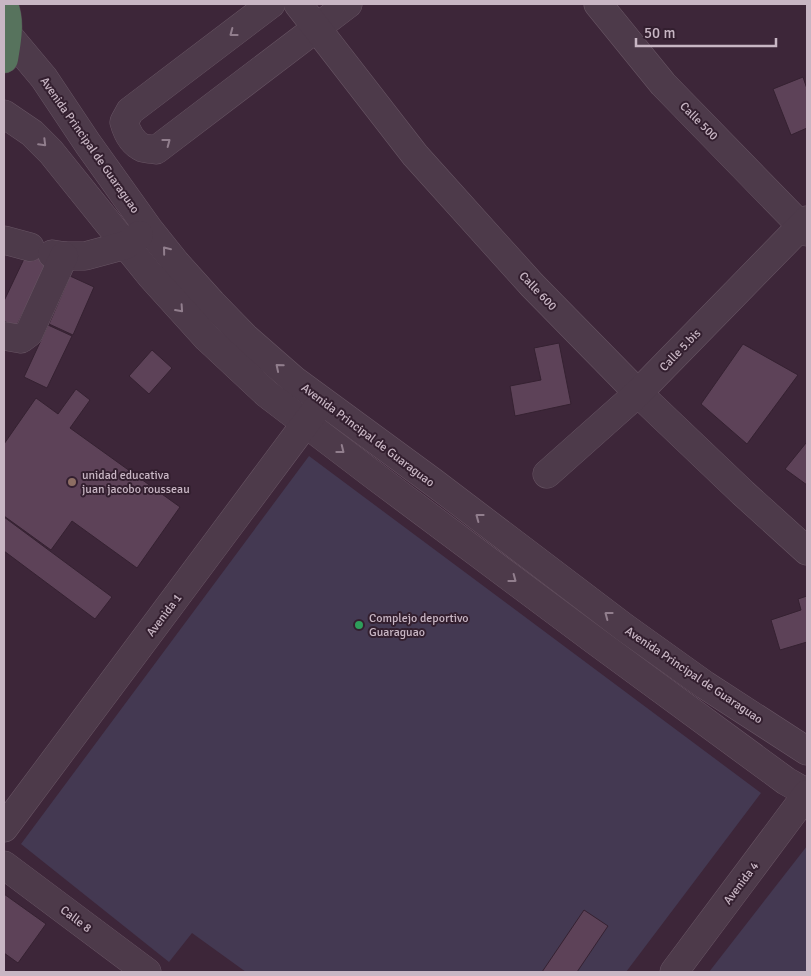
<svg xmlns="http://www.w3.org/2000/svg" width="811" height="976" font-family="Signika,sans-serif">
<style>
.green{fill:#443952}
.building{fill:#5d4258;stroke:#352131}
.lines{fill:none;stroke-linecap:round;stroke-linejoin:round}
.minor-casing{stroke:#685564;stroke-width:29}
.highway-casing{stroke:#554251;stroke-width:29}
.minor{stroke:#4d3a4a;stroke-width:28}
.highway{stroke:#57735d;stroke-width:28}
.oneway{stroke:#917e8d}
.education-dot{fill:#8d6e63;stroke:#331f2f;stroke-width:2}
.leisure-dot{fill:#2e9e5b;stroke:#331f2f;stroke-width:2}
.labels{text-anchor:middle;stroke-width:4;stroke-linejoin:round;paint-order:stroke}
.street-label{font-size:12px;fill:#c8b6c4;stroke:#331f2f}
.poi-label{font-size:12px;fill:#c8b6c4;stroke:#331f2f;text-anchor:start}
</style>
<rect width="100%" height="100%" fill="#3d2639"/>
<g class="green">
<path d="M309 456 761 793 626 972H246L192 933 169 962 21 844Z"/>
<path d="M807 846V972H709Z"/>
</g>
<g class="building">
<path d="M803 77 807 89V128L791 135 773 89Z"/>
<path d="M32 242 53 252 16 327 4 321V301Z"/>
<path d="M70 276 94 287 73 335 49 324Z"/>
<path d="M48 325 72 336 47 388 24 377Z"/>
<path d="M559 343 571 404 515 416 510 386 541 380 534 348Z"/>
<path d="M743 344 798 375 747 444 701 404Z"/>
<path d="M152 350 172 368 149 394 129 376Z"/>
<path d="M76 389 90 400 70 428 180 507 137 568 72 521 51 550 4 516V444L36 398 58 414Z"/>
<path d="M806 443 807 444V485L785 469Z"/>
<path d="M4 517 112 597 95 619 4 551Z"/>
<path d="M807 596V642L780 650 771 620 801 610 798 599Z"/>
<path d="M4 894 46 924 18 963 4 953Z"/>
<path d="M584 910 608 926 577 972H542Z"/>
</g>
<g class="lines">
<g class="minor-casing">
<g id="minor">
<path d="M271 4 130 111 124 122C127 133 132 143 143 148 147 149 152 149 156 150L348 4"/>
<path d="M298 4 415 155 532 285 638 393 743 493 807 551"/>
<path d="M598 4 663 84 807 232"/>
<path d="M8 35 44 78 88 144 148 228 176 263 212 303 246 338 294 380 433 482 624 627 705 685 807 751"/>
<path d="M4 114 32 133 51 152 150 275 207 338 267 394 376 477 594 640 786 781 807 793"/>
<path d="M4 240 30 247"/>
<path d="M52 254 64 256H85L126 245 139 235"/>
<path d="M4 336 21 339 29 333 64 256"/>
<path d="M547 474 638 393 807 220"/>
<path d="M4 828 317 408"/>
<path d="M4 865 147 972"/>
<path d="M674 972 807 794"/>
</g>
</g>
<g class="highway-casing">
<path id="highway" d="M4 5C11 22 7 41 4 59"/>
</g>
<use href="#minor" class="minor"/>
<use href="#highway" class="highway"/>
</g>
<defs><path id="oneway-chevron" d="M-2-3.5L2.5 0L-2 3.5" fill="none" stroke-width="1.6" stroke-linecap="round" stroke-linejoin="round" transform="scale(1.25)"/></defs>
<g class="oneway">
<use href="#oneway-chevron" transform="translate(233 33) rotate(143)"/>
<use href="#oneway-chevron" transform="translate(167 142) rotate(-37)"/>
<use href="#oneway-chevron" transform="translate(43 143) rotate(45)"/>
<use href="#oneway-chevron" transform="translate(166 250) rotate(-129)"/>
<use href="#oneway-chevron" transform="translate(180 309) rotate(48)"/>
<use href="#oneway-chevron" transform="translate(279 367) rotate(-140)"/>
<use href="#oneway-chevron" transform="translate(341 450) rotate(38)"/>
<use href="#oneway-chevron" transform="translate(479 517) rotate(-143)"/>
<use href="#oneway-chevron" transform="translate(513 579) rotate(37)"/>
<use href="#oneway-chevron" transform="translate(608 615) rotate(-143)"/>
</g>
<circle class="education-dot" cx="72" cy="482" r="5"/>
<circle class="leisure-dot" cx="359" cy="625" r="5"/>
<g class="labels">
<g class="street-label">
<text transform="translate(699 121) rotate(45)" y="4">Calle 500</text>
<text transform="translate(90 145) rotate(55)" y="4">Avenida Principal de Guaraguao</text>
<text transform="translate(538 291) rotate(46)" y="4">Calle 600</text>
<text transform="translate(680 350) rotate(-46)" y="4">Calle 5.bis</text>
<text transform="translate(368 435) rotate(37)" y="4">Avenida Principal de Guaraguao</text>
<text transform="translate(164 615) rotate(-53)" y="4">Avenida 1</text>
<text transform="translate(694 675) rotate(34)" y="4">Avenida Principal de Guaraguao</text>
<text transform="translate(741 883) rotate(-53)" y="4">Avenida 4</text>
<text transform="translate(76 919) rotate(37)" y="4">Calle 8</text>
</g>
<g class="poi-label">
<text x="82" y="479">unidad educativa<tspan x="82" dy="14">juan jacobo rousseau</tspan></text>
<text x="369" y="622">Complejo deportivo<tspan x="369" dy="14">Guaraguao</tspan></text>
</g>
</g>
<rect width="811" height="976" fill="none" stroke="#c8b6c4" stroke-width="10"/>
<path d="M636 38v8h140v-8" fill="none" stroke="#c8b6c4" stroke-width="2.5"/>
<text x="644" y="38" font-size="15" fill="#c8b6c4" stroke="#331f2f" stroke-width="4" paint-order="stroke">50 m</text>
</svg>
